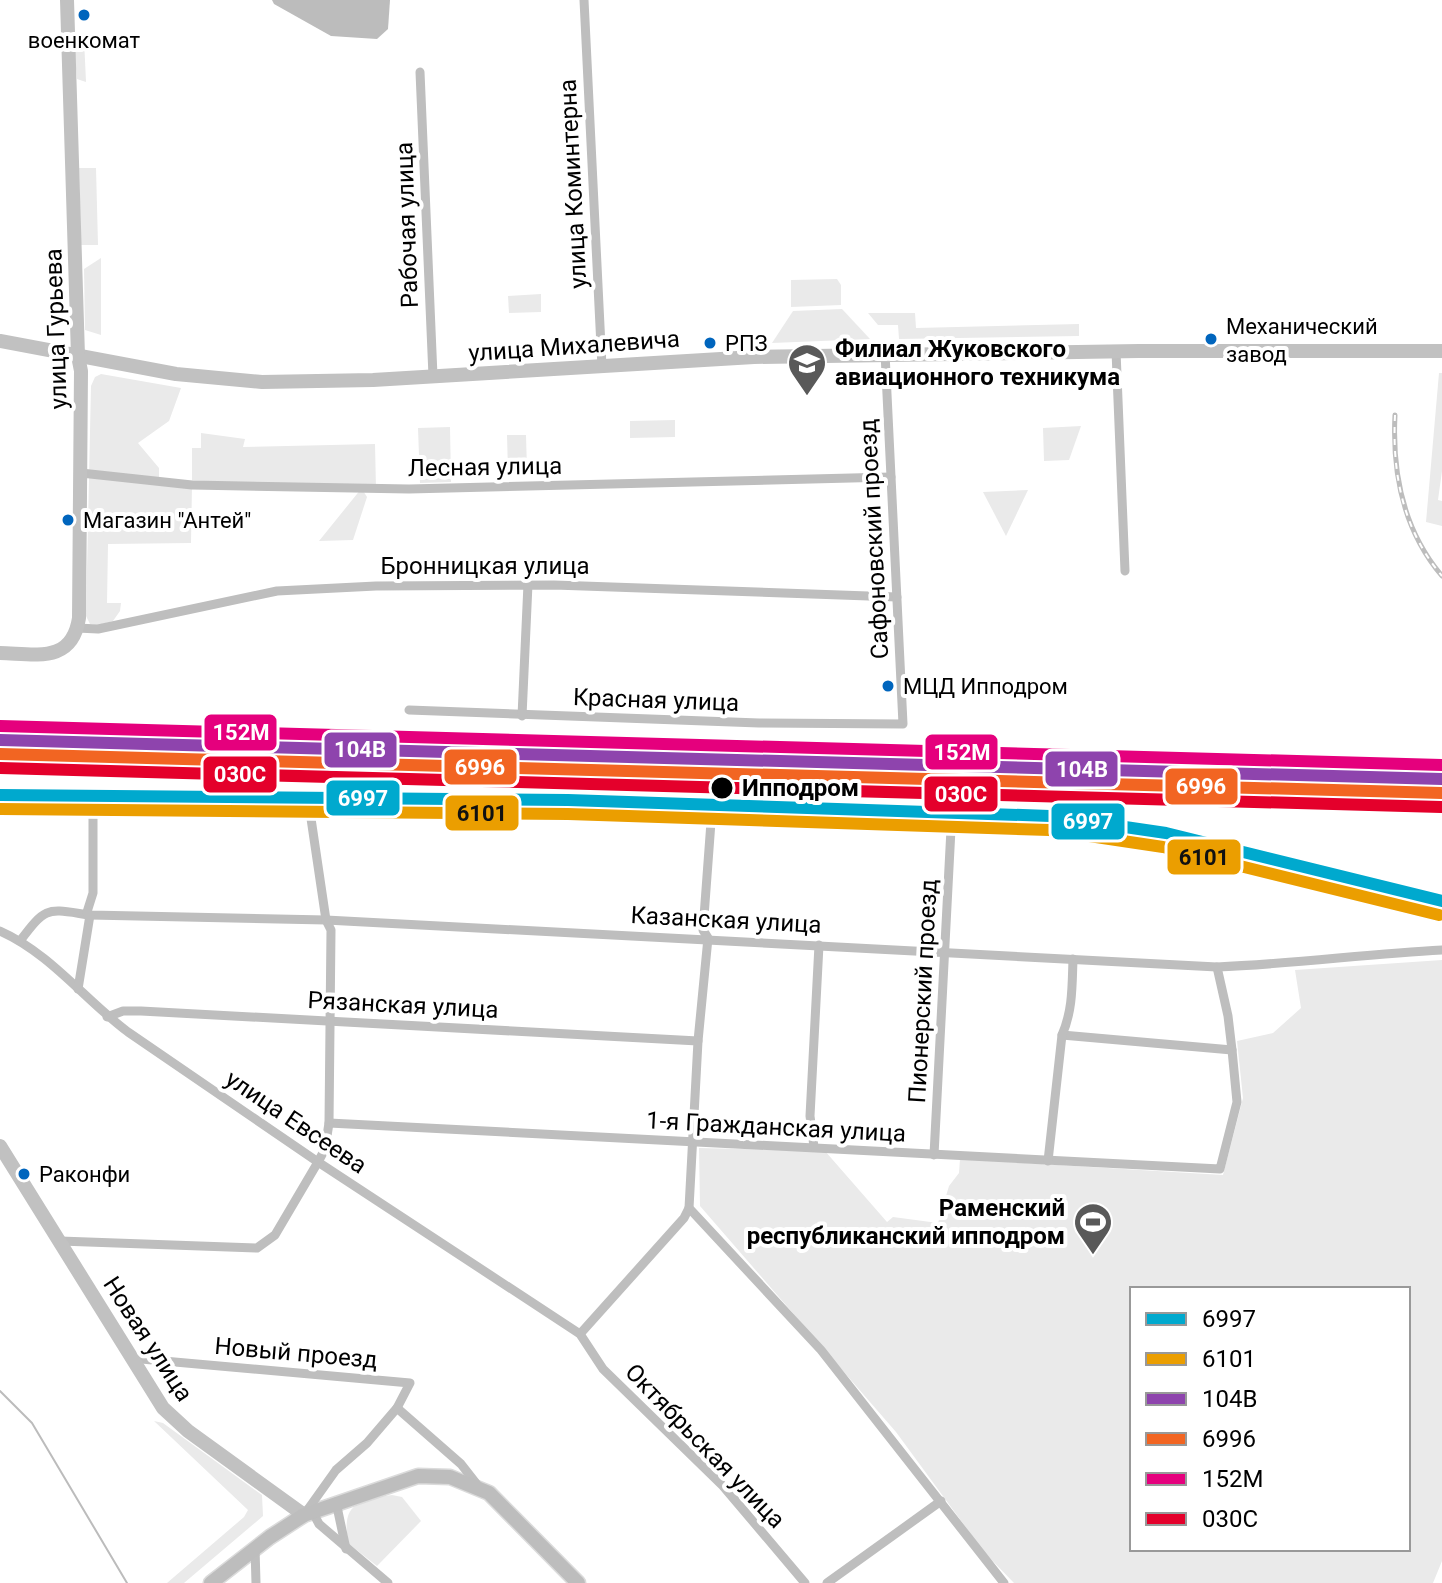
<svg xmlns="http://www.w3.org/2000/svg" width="1442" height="1583" font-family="Roboto,sans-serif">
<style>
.green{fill:#eaeaea;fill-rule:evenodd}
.water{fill:#bcbcbc}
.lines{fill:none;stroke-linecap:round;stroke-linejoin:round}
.stream{stroke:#bcbcbc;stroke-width:2}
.primary-casing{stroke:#dbdbdb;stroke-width:17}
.street{stroke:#bebebe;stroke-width:9}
.secondary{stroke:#c1c1c1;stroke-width:14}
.primary{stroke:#bdbdbd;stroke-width:14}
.rail-casing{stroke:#bdbdbd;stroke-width:5}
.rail{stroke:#fff;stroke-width:2;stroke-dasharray:6;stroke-linecap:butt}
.rail-1-casing{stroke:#fff;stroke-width:18}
.rail-2-casing{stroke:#fff;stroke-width:18}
.rail-3-casing{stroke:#fff;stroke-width:18}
.rail-4-casing{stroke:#fff;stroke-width:18}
.rail-5-casing{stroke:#fff;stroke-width:18}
.rail-6-casing{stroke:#fff;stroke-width:18}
.rail-1{stroke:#00a9ce;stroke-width:12}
.rail-2{stroke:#eb9e00;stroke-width:12}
.rail-3{stroke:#8e44ad;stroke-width:12}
.rail-4{stroke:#f26522;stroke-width:12}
.rail-5{stroke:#e5007d;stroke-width:12}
.rail-6{stroke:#e4002b;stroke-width:12}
.bus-dot{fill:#0065bd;stroke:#fff;stroke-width:3}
.stop-dot{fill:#000;stroke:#fff;stroke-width:3}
.labels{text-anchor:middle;stroke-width:8;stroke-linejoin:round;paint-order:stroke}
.bus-label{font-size:22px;fill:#000;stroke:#fff;text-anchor:start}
.street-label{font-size:24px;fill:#000;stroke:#fff}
.poi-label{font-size:24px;font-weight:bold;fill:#000;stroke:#fff;text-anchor:start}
.stop-label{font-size:24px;font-weight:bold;fill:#000;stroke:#fff;text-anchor:start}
.line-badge{stroke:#fff;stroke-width:3}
.badge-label{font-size:22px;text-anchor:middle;font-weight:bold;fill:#fff}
.pale-badge-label{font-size:22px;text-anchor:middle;font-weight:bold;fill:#111}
</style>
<rect width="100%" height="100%" fill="#fff"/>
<g class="green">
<path d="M73 38 84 39 86 82 77 79Z"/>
<path d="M79 168H96L98 245H81Z"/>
<path d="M101 258V335L85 330 84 269Z"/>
<path d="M837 279 841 285V305L791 307V280Z"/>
<path d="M541 294V312L509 313 508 296Z"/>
<path d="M842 309 870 339 772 343 793 311Z"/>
<path d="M868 313H915L916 328 1079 324V336L899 339 898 325H878Z"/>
<path d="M1439 373H1442V471L1438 500 1442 501V526L1426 522Z"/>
<path d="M101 374 181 388 169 421 138 443 159 468V481L192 484V448H201V433L245 439 243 447 375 444 376 489H362L367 497 353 540 319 541 361 489 192 485 191 543 108 544 107 603H121L120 611 113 621 98 625 90 624 86 616 91 386 95 377Z"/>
<path d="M675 420V437L630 438V421Z"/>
<path d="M1081 426 1069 460 1044 461 1043 428Z"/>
<path d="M450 427 451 482 420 483 418 428Z"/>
<path d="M507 435H526L527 470 508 471Z"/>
<path d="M1028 490 1006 536 983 492Z"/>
<path d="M1442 960V1561L1433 1583H1014L984 1552 896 1432 700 1206 699 1148 825 1151 887 1222 893 1217 938 1223 949 1186 959 1173 960 1159 1223 1175 1243 1098 1237 1041 1273 1033 1301 1008 1295 970ZM1132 1289H1408V1549H1132Z"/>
<path d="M154 1421 163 1423 262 1495 263 1516 184 1583H167L244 1517 248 1510Z"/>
<path d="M392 1495 402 1497 421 1521 377 1566 349 1544C340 1505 357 1500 392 1495Z"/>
</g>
<path class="water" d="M272 0H390L388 29 377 39 331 36 274 4Z"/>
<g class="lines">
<path class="stream" d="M0 1391 32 1423 127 1583"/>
<g class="primary-casing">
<path id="primary" d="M211 1583 270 1537 304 1515 418 1476 450 1477 489 1493 578 1583"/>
</g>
<g class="street">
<path d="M584 0 602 367"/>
<path d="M420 72 433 376"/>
<path d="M1116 351 1125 571"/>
<path d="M81 473 192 485 409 489 891 477"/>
<path d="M77 628 98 629 277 591 376 586 554 585 897 597"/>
<path d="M409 710 759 723 903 724 885 353"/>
<path d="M522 716 528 584"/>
<path d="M711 822 703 930 708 938 698 1041 689 1208 821 1350 1004 1583"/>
<path d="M0 931C50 953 85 1000 128 1032L318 1162 580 1334 603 1369 723 1486 805 1583"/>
<path d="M20 941C47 905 47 909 90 915L326 920 1217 967C1292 964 1367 954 1442 950"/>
<path d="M1217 967 1228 1016 1232 1050"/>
<path d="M78 989 90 915 87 912 93 893V805"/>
<path d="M107 1017 123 1011H141L698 1041"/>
<path d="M329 1123 1220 1169 1237 1102 1232 1050 1062 1035"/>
<path d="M814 1147 810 1116 819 945"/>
<path d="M1048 1161 1062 1035C1073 1010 1072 985 1073 959"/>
<path d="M60 1241 257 1248 275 1235 318 1162 325 1149 329 1123 331 930 326 920 309 805 711 822 951 829 934 1155"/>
<path d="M580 1334 684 1218 689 1208"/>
<path d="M130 1358 410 1383 397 1408 367 1443 336 1470 306 1512"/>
<path d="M397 1408 461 1464 479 1487"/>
<path d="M336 1502 346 1549"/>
<path d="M312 1511 319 1524 388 1583"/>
<path d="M255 1548 256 1583"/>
<path d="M827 1583 941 1501"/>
</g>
<g class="secondary">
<path d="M0 341 176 374 262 382 373 380 754 357 1139 351H1442"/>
<path d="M0 653C36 654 72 664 79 618L81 371 78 356 67 0"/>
<path d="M0 1146 163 1408 188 1431 304 1515"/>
</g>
<use href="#primary" class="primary"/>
<g class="rail-casing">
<g id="rail">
<path d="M1395 415C1392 474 1403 530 1442 576"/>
<path d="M265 781 568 776 1164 788 1308 780"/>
</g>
</g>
<use href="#rail" class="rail"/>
<g class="rail-1-casing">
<path id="rail-1" d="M0 795 568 800 1050 816 1166 833 1442 901"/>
</g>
<g class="rail-2-casing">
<path id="rail-2" d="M0 809 568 814 1049 830 1163 847 1439 915"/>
</g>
<g class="rail-3-casing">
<path id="rail-3" d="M0 740 1442 779"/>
</g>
<g class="rail-4-casing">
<path id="rail-4" d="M0 754 1442 793"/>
</g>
<g class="rail-5-casing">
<path id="rail-5" d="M0 726 1442 765"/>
</g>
<g class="rail-6-casing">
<path id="rail-6" d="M0 768 1441 807"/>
</g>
<use href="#rail-1" class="rail-1"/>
<use href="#rail-2" class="rail-2"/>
<use href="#rail-3" class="rail-3"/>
<use href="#rail-4" class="rail-4"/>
<use href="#rail-5" class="rail-5"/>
<use href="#rail-6" class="rail-6"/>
</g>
<defs>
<g id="university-pin" transform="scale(2)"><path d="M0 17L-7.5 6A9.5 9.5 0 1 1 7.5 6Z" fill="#595959" stroke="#fff"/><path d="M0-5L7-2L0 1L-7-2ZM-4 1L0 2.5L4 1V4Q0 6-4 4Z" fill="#fff"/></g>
<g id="stadium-pin" transform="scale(2)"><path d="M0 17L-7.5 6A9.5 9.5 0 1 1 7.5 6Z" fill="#595959" stroke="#fff"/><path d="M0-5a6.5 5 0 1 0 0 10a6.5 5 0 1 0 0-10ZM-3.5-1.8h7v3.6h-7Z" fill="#fff"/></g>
</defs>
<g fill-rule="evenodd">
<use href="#university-pin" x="807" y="363"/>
<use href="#stadium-pin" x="1093" y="1222"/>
</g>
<g class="bus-dot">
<circle cx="84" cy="15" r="7"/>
<circle cx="1211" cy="339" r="7"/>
<circle cx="710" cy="343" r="7"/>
<circle cx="68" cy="520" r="7"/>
<circle cx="888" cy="686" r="7"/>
<circle cx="24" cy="1174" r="7"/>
</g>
<circle class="stop-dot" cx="722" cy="788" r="12"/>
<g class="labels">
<g class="bus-label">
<text x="84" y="48" text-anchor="middle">военкомат</text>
<text x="1226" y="334">Механический<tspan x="1226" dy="28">завод</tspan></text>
<text x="725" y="351">РПЗ</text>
<text x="83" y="528">Магазин "Антей"</text>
<text x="903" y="694">МЦД Ипподром</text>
<text x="39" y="1182">Раконфи</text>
</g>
<g class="street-label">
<text transform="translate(573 184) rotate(-93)" y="8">улица Коминтерна</text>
<text transform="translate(407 225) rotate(-92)" y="8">Рабочая улица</text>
<text transform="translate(56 329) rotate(-92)" y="8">улица Гурьева</text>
<text transform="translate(574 346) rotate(-4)" y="8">улица Михалевича</text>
<text transform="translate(485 467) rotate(-1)" y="8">Лесная улица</text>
<text transform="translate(874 539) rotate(-93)" y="8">Сафоновский проезд</text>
<text x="485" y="574">Бронницкая улица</text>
<text transform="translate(656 700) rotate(2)" y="8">Красная улица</text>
<text transform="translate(726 920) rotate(3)" y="8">Казанская улица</text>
<text transform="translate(923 991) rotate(-87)" y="8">Пионерский проезд</text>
<text transform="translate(403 1005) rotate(3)" y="8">Рязанская улица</text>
<text transform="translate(296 1122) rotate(34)" y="8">улица Евсеева</text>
<text transform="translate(776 1127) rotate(3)" y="8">1-я Гражданская улица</text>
<text transform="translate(148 1339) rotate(57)" y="8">Новая улица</text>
<text transform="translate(296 1353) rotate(5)" y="8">Новый проезд</text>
<text transform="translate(705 1446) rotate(46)" y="8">Октябрьская улица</text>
</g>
<g class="poi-label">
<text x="835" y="357">Филиал Жуковского<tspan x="835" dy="28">авиационного техникума</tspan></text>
<text x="1065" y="1216" text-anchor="end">Раменский<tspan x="1065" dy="28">республиканский ипподром</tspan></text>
</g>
<g class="stop-label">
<text x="742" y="796">Ипподром</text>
</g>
</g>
<g class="line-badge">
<rect x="203" y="713" width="75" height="39" rx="8" fill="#e5007d"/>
<rect x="323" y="731" width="75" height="38" rx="8" fill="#8e44ad"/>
<rect x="924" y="733" width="75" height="38" rx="8" fill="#e5007d"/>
<rect x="443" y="748" width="75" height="38" rx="8" fill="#f26522"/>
<rect x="1044" y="750" width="75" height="38" rx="8" fill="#8e44ad"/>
<rect x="202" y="755" width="76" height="39" rx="8" fill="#e4002b"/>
<rect x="1164" y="767" width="75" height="39" rx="8" fill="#f26522"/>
<rect x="923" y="775" width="76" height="38" rx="8" fill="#e4002b"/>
<rect x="325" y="779" width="76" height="38" rx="8" fill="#00a9ce"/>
<rect x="444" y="794" width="76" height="38" rx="8" fill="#eb9e00"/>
<rect x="1050" y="802" width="76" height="39" rx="8" fill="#00a9ce"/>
<rect x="1166" y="838" width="76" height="38" rx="8" fill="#eb9e00"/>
</g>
<g class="badge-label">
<text x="241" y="740">152М</text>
<text x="360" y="757">104В</text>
<text x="962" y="760">152М</text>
<text x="480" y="775">6996</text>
<text x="1082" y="777">104В</text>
<text x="240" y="782">030C</text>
<text x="1201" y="794">6996</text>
<text x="961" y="802">030C</text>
<text x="363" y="806">6997</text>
<text x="1088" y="829">6997</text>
</g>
<g class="pale-badge-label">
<text x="482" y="821">6101</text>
<text x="1204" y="865">6101</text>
</g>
<rect x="1130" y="1287" width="280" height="264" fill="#ffffff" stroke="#999999" stroke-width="2"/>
<rect x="1146" y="1313" width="40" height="12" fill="#00a9ce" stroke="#999999" stroke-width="2"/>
<text x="1202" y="1327" font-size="24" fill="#000000">6997</text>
<rect x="1146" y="1353" width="40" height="12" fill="#eb9e00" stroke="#999999" stroke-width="2"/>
<text x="1202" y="1367" font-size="24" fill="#000000">6101</text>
<rect x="1146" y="1393" width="40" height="12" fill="#8e44ad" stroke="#999999" stroke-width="2"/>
<text x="1202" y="1407" font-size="24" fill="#000000">104В</text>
<rect x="1146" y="1433" width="40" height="12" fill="#f26522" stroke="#999999" stroke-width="2"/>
<text x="1202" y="1447" font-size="24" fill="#000000">6996</text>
<rect x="1146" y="1473" width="40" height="12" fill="#e5007d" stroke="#999999" stroke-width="2"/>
<text x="1202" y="1487" font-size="24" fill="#000000">152М</text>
<rect x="1146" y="1513" width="40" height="12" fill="#e4002b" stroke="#999999" stroke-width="2"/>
<text x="1202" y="1527" font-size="24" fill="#000000">030C</text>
</svg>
